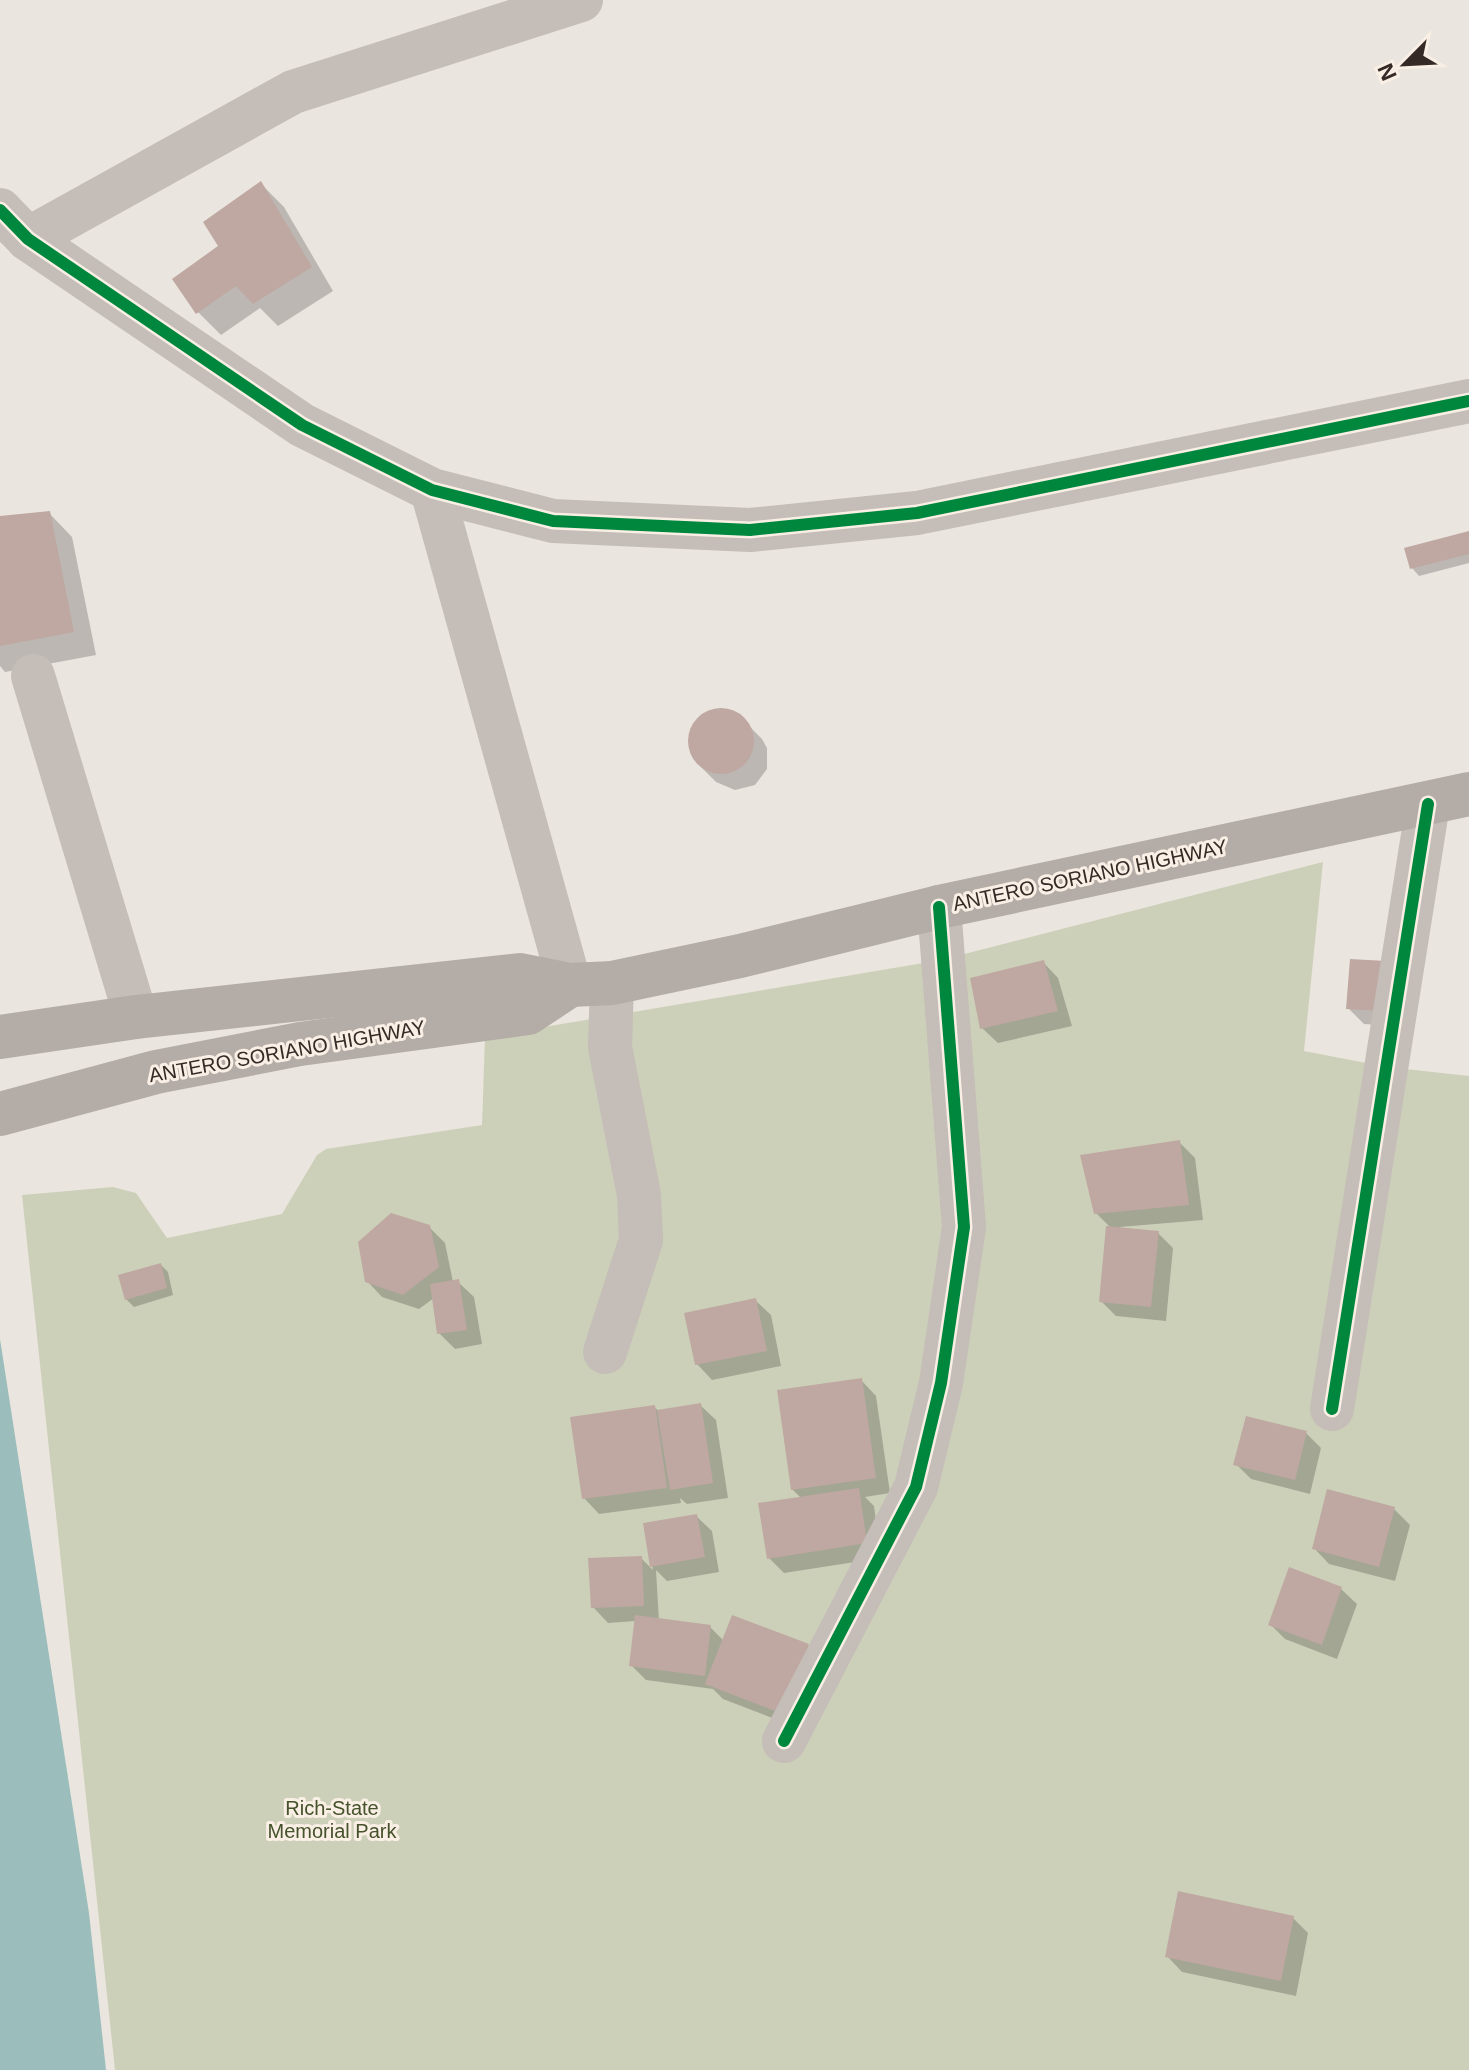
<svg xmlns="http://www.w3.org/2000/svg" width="1469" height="2070" font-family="Helvetica,sans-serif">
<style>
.green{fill:#cdd0b9}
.water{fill:#9bbebc}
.shadow{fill:#0003}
.building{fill:#bea8a1}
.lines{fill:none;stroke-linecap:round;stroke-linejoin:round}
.minor{stroke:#c4bdb8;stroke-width:44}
.major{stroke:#b3aca7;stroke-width:44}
.cycleway-casing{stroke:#f9efe5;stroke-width:17}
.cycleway{stroke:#00873e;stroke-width:12}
.labels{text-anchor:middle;stroke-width:6;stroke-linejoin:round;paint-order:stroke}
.street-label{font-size:20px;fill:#352a26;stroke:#f9efe5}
.park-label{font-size:20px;fill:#45522b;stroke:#f9efe5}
</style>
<rect width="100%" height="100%" fill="#ebe5df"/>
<path class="green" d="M1323 862 1304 1051 1387 1067 1469 1076V2070H115L22 1195 113 1187 136 1193 167 1238 282 1214 317 1155 326 1149 482 1125 485 1037 941 960Z"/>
<path class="water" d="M0 1339 89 1913 106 2070H0Z"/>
<g class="shadow">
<path d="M261 184 284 207 333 291 278 326 260 308 221 335 198 312 220 246Z"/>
<path d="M49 513 72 537 96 655 5 672 0 666V518Z"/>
<path d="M1469 533V563L1419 576 1412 568Z"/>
<path d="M728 711 746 723 762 739 767 748V769L755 785 735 790 716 782 700 766 690 748 689 737 698 719 707 713Z"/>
<path d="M1351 961 1397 1026 1364 1024 1348 1008Z"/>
<path d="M1043 962 1058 978 1072 1026 998 1043 982 1028Z"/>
<path d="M1179 1142 1195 1158 1203 1220 1120 1227V1229L1158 1233 1173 1248 1166 1321 1116 1316 1101 1301 1112 1229 1096 1213Z"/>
<path d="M429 1227 445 1243 453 1282H458L474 1297 482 1344 455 1349 439 1333 434 1298 419 1309 382 1297 367 1281Z"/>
<path d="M161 1265 168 1272 173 1295 134 1307 126 1299Z"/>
<path d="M755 1300 771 1315 781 1366 712 1380 697 1364Z"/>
<path d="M861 1380 876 1396 890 1493 865 1497 874 1506 881 1558 784 1573 769 1558 802 1499 792 1489Z"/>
<path d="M700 1405 716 1420 728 1498 687 1504 680 1498 681 1503 599 1514 584 1498 655 1408 659 1411Z"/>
<path d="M1306 1433 1321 1448 1310 1494 1251 1479 1236 1464Z"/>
<path d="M1394 1509 1410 1525 1395 1581 1329 1564 1314 1548Z"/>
<path d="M696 1516 712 1531 719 1572 667 1581 656 1570 659 1621 710 1627 724 1641 808 1646 823 1661 798 1728 723 1699 713 1689 646 1680 631 1665 636 1621 608 1623 593 1607 641 1558 653 1570 645 1525Z"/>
<path d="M1341 1589 1357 1604 1337 1659 1285 1639 1270 1624Z"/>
<path d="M1293 1918 1308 1933 1296 1996 1182 1972 1167 1956Z"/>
</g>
<g class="building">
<path d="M261 181 312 267 253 304 236 286 196 314 172 279 218 246 203 222Z"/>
<path d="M50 511 74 632 0 646V516Z"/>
<path d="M1469 531V554L1410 569 1404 548Z"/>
<circle cx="721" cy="741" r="33"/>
<path d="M1350 959 1386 961 1382 1011 1346 1009Z"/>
<path d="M1044 960 1058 1011 980 1029 970 978Z"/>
<path d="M1180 1140 1189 1205 1094 1214 1080 1155Z"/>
<path d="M391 1213 430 1225 439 1267 403 1295 365 1282 358 1242Z"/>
<path d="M1106 1226 1159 1231 1151 1307 1099 1302Z"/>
<path d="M161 1263 167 1288 125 1300 118 1275Z"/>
<path d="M459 1279 467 1330 437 1334 430 1284Z"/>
<path d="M756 1298 767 1351 695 1365 684 1313Z"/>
<path d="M862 1378 876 1478 791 1490 777 1390Z"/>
<path d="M701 1403 713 1483 670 1490 657 1410Z"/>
<path d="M655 1405 667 1488 582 1499 570 1417Z"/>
<path d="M1246 1416 1307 1431 1295 1480 1233 1465Z"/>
<path d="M859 1488 867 1543 767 1559 758 1503Z"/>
<path d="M1327 1489 1395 1507 1379 1567 1312 1549Z"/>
<path d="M697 1514 705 1557 650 1567 643 1523Z"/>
<path d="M642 1556 644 1606 591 1608 588 1558Z"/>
<path d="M1289 1567 1342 1587 1322 1645 1268 1625Z"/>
<path d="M635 1615 711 1625 705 1676 629 1666Z"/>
<path d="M732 1615 809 1644 783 1714 705 1684Z"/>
<path d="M1178 1891 1294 1916 1281 1981 1165 1957Z"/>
</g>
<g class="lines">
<g class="minor">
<path d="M0 210 28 239 302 425 432 490 553 521 750 530 917 513 1469 401"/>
<path d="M28 239 293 92 581 0"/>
<path d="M432 490 570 985"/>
<path d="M33 676 136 1017"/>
<path d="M605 1352 641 1240 639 1195 610 1047 612 983"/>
<path d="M1332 1409 1428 804"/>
<path d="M784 1741 916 1487 941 1383 964 1227 939 907"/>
</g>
<g class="major">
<path d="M0 1037 136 1017 520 975 570 985 612 983 740 956 939 907 1469 794"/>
<path d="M0 1114 156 1072 300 1044 528 1013 570 985"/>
</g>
<g class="cycleway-casing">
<g id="cycleway">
<path d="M0 210 28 239 302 425 432 490 553 521 750 530 917 513 1469 401"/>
<path d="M1332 1409 1428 804"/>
<path d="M784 1741 916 1487 941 1383 964 1227 939 907"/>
</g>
</g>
<use href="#cycleway" class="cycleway"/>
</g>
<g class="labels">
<g class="street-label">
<text transform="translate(1090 875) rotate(-12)" y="7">ANTERO SORIANO HIGHWAY</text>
<text transform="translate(287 1051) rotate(-10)" y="7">ANTERO SORIANO HIGHWAY</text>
</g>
<g class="park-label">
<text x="332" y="1815">Rich-State<tspan x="332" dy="23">Memorial Park</tspan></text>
</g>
</g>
<g transform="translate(1405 64) rotate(246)" stroke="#f9efe5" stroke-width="6" paint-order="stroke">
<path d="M0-6L14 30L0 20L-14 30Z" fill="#352a26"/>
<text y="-12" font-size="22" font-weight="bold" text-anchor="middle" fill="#352a26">N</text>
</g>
</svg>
